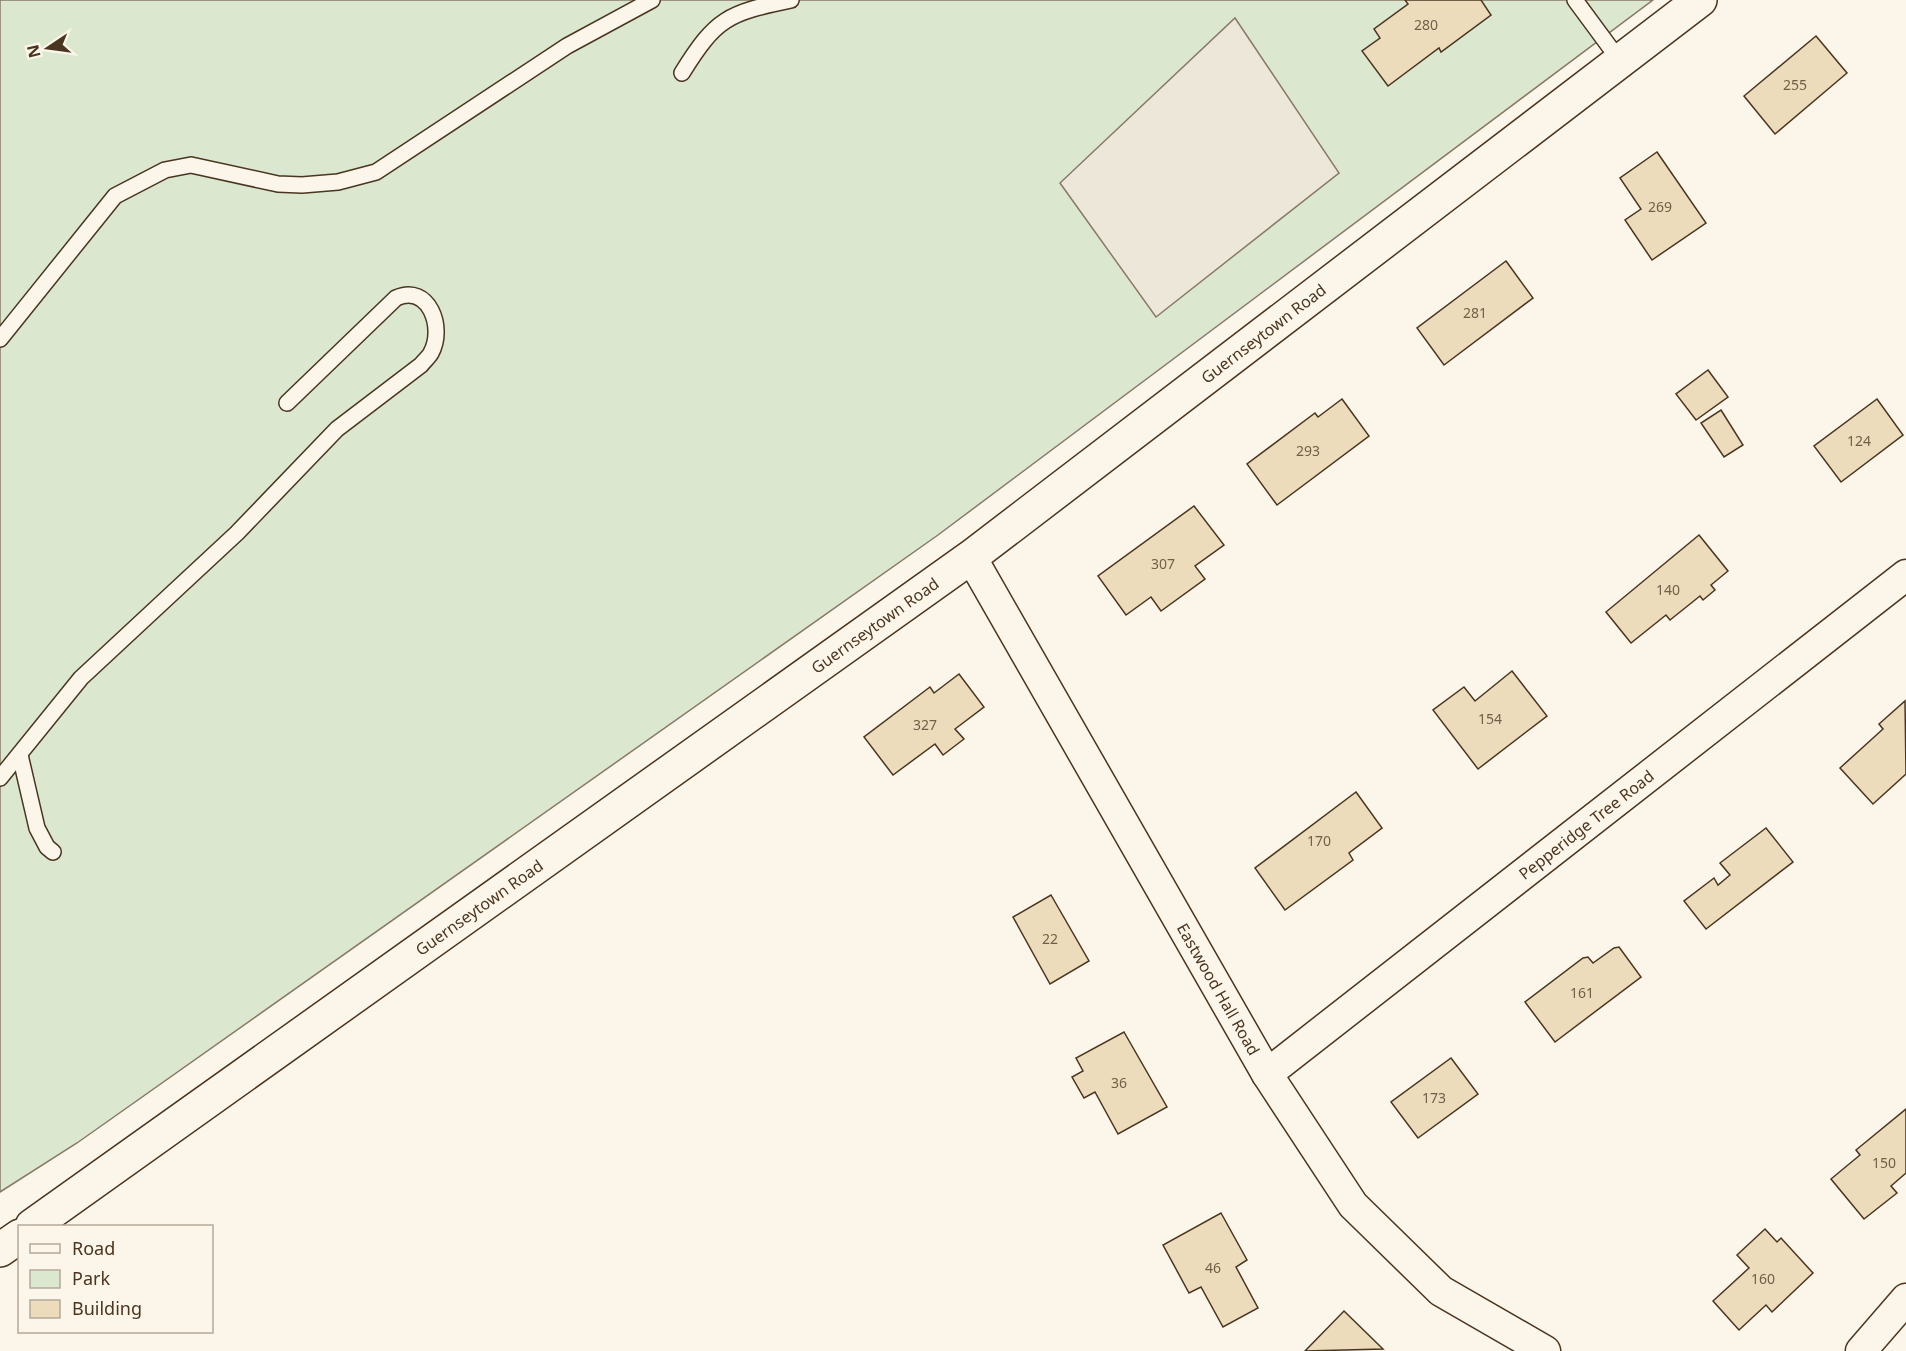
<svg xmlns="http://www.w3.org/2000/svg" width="1906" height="1351" font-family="'Noto Sans',sans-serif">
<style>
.green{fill:#dce7d0;stroke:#887966;stroke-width:1.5}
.parking{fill:#ede7d9;stroke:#887966;stroke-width:1.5}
.building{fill:#ecdcbc;stroke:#4a3520;stroke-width:1.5}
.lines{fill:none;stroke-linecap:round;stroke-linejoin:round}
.service-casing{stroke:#4a3520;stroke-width:18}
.minor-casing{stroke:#4a3520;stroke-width:33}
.tertiary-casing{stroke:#4a3520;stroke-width:36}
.service{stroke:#fbf6e9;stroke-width:15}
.minor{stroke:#fbf6e9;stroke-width:30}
.tertiary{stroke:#fbf6e9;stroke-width:33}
.labels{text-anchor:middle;stroke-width:4.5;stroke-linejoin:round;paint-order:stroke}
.number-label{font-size:14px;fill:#725f47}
.street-label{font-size:16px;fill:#4a3520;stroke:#fbf6e9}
</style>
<rect width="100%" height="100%" fill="#fbf6e9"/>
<path class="green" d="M0 0H1653L938 535 77 1143 0 1192Z"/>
<path class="parking" d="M1235 18 1339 173 1156 317 1060 183Z"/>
<g class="building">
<path d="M1405 0H1481L1491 15 1441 52 1439 48 1388 86 1362 51 1380 38 1374 29 1408 4Z"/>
<path d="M1816 36 1847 73 1775 134 1744 96Z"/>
<path d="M1657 152 1706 223 1652 260 1625 220 1641 209 1620 178Z"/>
<path d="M1506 261 1533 298 1444 365 1417 328Z"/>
<path d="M1708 370 1728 397 1696 420 1676 394Z"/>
<path d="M1342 399 1369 436 1277 505 1247 464 1315 413 1318 417Z"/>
<path d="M1877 399 1903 435 1841 482 1814 446Z"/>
<path d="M1721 410 1743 445 1724 457 1701 423Z"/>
<path d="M1194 506 1224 545 1195 566 1205 579 1161 611 1151 597 1126 615 1098 576Z"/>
<path d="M1699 535 1728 571 1711 585 1715 590 1703 600 1700 596 1670 620 1666 615 1631 643 1606 612Z"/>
<path d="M1512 671 1547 716 1478 769 1433 710 1464 687 1475 701Z"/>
<path d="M959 674 984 707 955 729 964 739 943 755 935 744 893 775 864 737 930 687 934 693Z"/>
<path d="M1905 701 1906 774 1873 804 1840 768 1883 729 1879 724Z"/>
<path d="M1356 792 1382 828 1349 853 1353 860 1285 910 1255 868Z"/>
<path d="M1766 828 1793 862 1706 929 1684 901 1714 878 1718 885 1730 875 1720 863Z"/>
<path d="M1051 895 1089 961 1050 984 1013 917Z"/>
<path d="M1619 947 1641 977 1555 1042 1525 1002 1583 958 1588 957 1593 963 1614 948Z"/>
<path d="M1124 1032 1167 1107 1118 1134 1095 1092 1084 1098 1072 1077 1083 1071 1076 1058Z"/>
<path d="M1451 1058 1478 1094 1418 1138 1391 1102Z"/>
<path d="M1906 1109V1173L1891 1186 1897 1193 1864 1219 1831 1179 1860 1155 1856 1150Z"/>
<path d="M1221 1213 1247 1260 1236 1267 1258 1308 1223 1327 1201 1287 1189 1293 1163 1245Z"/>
<path d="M1765 1229 1777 1242 1781 1238 1813 1273 1772 1312 1766 1305 1739 1330 1713 1301 1749 1268 1737 1255Z"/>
<path d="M1344 1311 1383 1349 1305 1351Z"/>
</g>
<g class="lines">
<g class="service-casing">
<g id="service">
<path d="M1575 0 1620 61"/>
<path d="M682 73C716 18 728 13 791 0"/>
<path d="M0 339 115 196 165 170 191 165 278 184 302 185 338 182 376 172 567 46 652 0"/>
<path d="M20 755 37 828 47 847 53 852"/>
<path d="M0 778 81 678 237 533 337 429 421 365C424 361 429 357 431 353 445 328 429 283 396 298L287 403"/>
</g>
</g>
<g class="minor-casing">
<g id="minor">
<path id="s1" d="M971 557 1267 1074 1353 1205 1441 1291 1545 1351"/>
<path id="s2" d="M1267 1074 1906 575"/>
<path d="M1861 1351 1906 1299"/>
</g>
</g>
<g class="tertiary-casing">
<g id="tertiary">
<path id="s3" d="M32 1226 971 557 1700 0"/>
<path d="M0 1250 20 1236"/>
</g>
</g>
<use href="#service" class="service"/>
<use href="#minor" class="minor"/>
<use href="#tertiary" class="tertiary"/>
</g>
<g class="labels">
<g class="number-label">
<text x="1426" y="30">280</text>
<text x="1795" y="90">255</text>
<text x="1660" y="212">269</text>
<text x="1475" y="318">281</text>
<text x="1859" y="446">124</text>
<text x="1308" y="456">293</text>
<text x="1163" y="569">307</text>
<text x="1668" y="595">140</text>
<text x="1490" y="724">154</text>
<text x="925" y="730">327</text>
<text x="1319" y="846">170</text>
<text x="1050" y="944">22</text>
<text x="1582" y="998">161</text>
<text x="1119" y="1088">36</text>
<text x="1434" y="1103">173</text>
<text x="1884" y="1168">150</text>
<text x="1213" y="1273">46</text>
<text x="1763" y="1284">160</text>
</g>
<g class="street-label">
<text dy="6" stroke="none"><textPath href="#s3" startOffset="1521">Guernseytown Road</textPath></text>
<text dy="6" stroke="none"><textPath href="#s3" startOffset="1035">Guernseytown Road</textPath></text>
<text dy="6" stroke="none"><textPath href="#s2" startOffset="405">Pepperidge Tree Road</textPath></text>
<text dy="6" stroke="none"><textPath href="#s3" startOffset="549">Guernseytown Road</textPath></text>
<text dy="6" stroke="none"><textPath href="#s1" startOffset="498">Eastwood Hall Road</textPath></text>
</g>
</g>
<rect x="18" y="1225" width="195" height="108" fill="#fbf6e9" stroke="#b4a999" stroke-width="1.5"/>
<rect x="30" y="1244" width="30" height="9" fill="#fbf6e9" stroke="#b4a999" stroke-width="1.5"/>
<text x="72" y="1255" font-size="18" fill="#4a3520">Road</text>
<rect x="30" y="1270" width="30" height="18" fill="#dce7d0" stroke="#b4a999" stroke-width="1.5"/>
<text x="72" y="1285" font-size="18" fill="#4a3520">Park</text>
<rect x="30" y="1300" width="30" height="18" fill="#ecdcbc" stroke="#b4a999" stroke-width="1.5"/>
<text x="72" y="1315" font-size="18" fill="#4a3520">Building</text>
<g transform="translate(48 48) rotate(257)" stroke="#fbf6e9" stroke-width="4.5" paint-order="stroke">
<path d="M0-4.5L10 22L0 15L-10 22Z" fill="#4a3520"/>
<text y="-9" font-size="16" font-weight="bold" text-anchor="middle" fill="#4a3520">N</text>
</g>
</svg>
